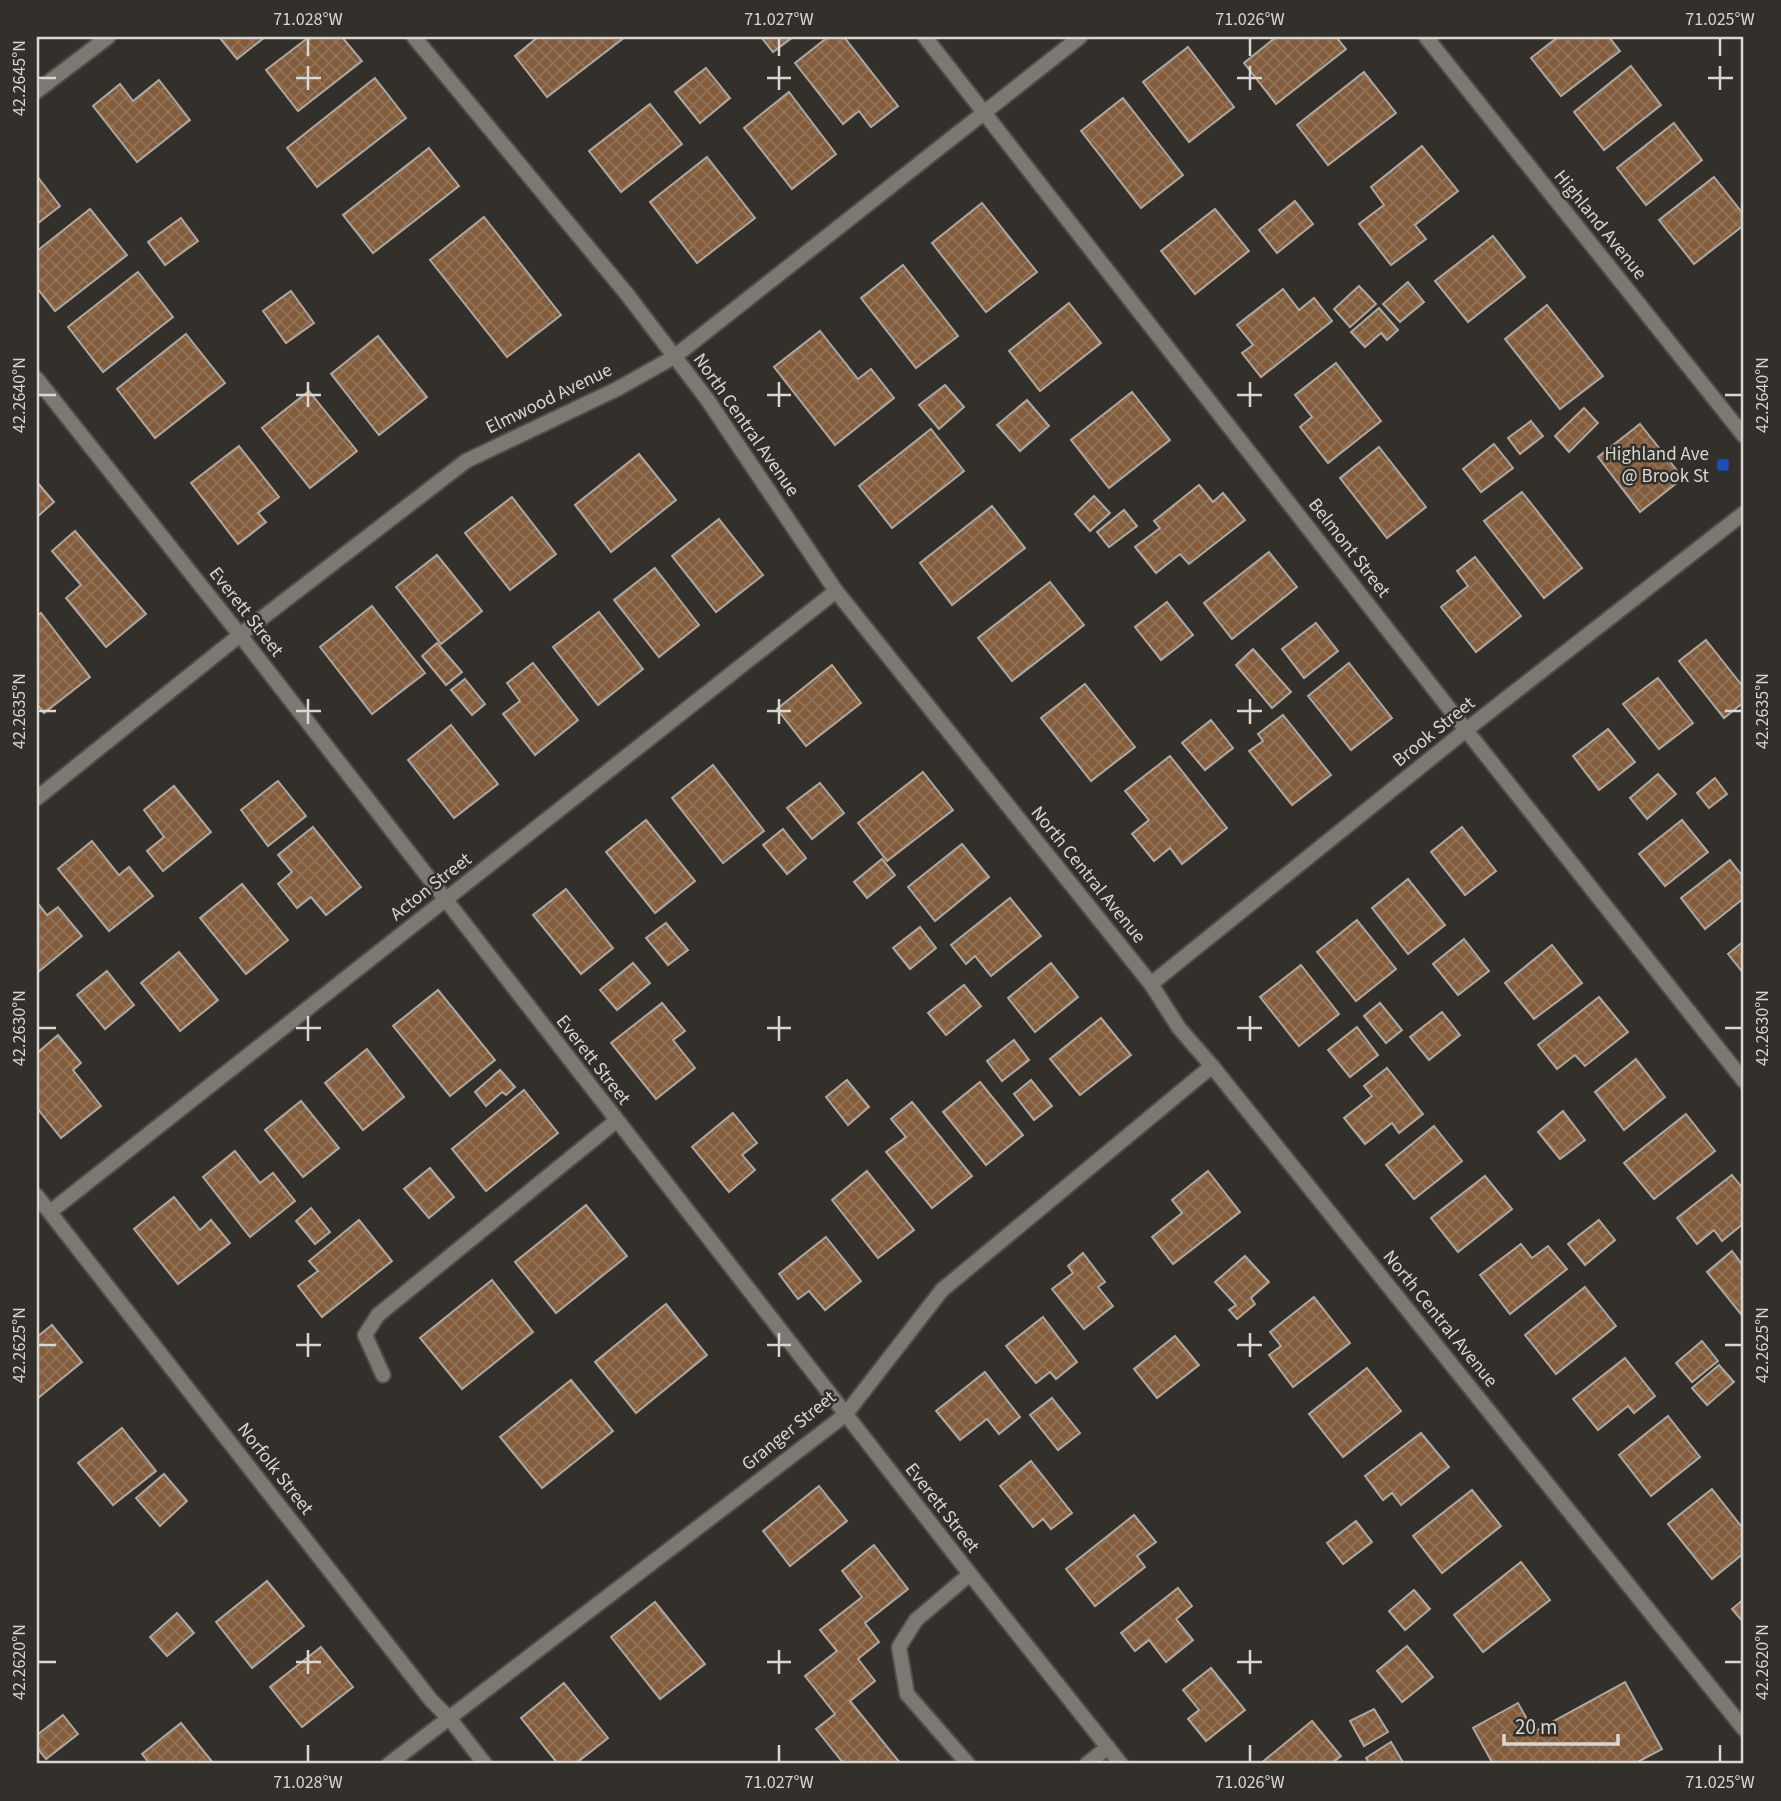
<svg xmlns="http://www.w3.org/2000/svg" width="1781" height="1801" font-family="'Source Sans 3',sans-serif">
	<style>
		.building { fill: url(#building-cross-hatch); stroke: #aea7a2; stroke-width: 2 }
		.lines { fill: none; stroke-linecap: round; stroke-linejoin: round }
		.service-casing { stroke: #504d48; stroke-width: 18 }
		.minor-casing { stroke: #504d48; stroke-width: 18 }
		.service { stroke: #7d7972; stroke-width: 14 }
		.minor { stroke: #7d7972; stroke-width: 14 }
		.ticks { fill: none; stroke: #d9d7d3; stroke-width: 2.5 }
		.transit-dot { fill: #1a4fb4; stroke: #332f2a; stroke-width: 2.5 }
		.labels { text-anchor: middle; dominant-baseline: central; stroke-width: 5; stroke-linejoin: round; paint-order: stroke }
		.street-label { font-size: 19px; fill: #d9d7d3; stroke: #332f2a }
		.poi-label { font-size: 19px; fill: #d9d7d3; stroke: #332f2a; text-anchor: end }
		.neatline { fill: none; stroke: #d9d7d3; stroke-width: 2.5 }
		.ticks-label { font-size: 18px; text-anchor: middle; fill: #d9d7d3 }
	</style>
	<defs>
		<pattern id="building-cross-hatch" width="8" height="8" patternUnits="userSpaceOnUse" patternTransform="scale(1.75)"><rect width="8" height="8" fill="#825c3d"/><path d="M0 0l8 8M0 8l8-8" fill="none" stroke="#937358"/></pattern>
	</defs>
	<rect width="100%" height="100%" fill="#332f2a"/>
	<g class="building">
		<polygon points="219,37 265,37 237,59"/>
		<polygon points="309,37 342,37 362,61 298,111 266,70"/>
		<polygon points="538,37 625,37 547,97 515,56"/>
		<polygon points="761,37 793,37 773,52"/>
		<polygon points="828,37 844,37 898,106 871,127 859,111 843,124 795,63"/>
		<polygon points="1276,37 1336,37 1346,49 1276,104 1244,63"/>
		<polygon points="1558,37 1609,37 1620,51 1561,96 1531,58"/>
		<polygon points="1188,47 1234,107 1189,142 1143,82"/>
		<polygon points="1631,66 1661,105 1604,150 1574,112"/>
		<polygon points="706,68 730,98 700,123 675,92"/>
		<polygon points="1364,72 1396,113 1328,165 1297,125"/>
		<polygon points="375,78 406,118 317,187 287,148"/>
		<polygon points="159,80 190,120 137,162 93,106 120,84 133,101"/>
		<polygon points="789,92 836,154 792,189 744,128"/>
		<polygon points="1123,98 1183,175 1141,208 1081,131"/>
		<polygon points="650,104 682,144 621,192 589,151"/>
		<polygon points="1674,123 1702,160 1646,205 1617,168"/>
		<polygon points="1422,146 1458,191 1415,225 1426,239 1391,265 1359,224 1384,205 1371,187"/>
		<polygon points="429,148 459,186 373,253 343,215"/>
		<polygon points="707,157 755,218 697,263 650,202"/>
		<polygon points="37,176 60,206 37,224"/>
		<polygon points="1714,177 1744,215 1744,225 1694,264 1659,220"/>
		<polygon points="1295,201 1313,224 1277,253 1259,230"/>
		<polygon points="982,203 1037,272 986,312 932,243"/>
		<polygon points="90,209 127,255 55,311 37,288 37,251"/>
		<polygon points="1215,209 1249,251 1195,294 1161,251"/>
		<polygon points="484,217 561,315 507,357 430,260"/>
		<polygon points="181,218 198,241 165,265 148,242"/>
		<polygon points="1493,236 1525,277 1468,322 1435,281"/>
		<polygon points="903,265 958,336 916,368 861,298"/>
		<polygon points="138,272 173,317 103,372 68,327"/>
		<polygon points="1408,282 1424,302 1400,322 1383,304"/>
		<polygon points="1359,286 1376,304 1350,327 1334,309"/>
		<polygon points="1283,289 1299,310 1314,298 1332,321 1261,377 1242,353 1253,345 1237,325"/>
		<polygon points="291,291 314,323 286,343 263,311"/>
		<polygon points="1069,303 1101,343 1040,391 1009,351"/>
		<polygon points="1547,305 1603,376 1560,409 1505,339"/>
		<polygon points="1379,308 1398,330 1387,340 1381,333 1365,347 1351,332"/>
		<polygon points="820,331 858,379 871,369 894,398 835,445 774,367"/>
		<polygon points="186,334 225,383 155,438 117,389"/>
		<polygon points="378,336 427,397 379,435 331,374"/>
		<polygon points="1336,363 1381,421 1328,463 1300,427 1312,417 1295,395"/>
		<polygon points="945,385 964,407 939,429 919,405"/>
		<polygon points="309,391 357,451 310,488 262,428"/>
		<polygon points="1132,392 1170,440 1109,488 1071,440"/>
		<polygon points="1027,400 1049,426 1020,451 997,425"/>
		<polygon points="1584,408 1598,423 1569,452 1555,436"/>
		<polygon points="1531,421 1543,436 1520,454 1508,438"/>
		<polygon points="1640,424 1683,478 1640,512 1598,457"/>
		<polygon points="931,429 964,471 892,528 859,486"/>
		<polygon points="1494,444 1513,468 1481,492 1463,469"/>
		<polygon points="239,446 279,497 258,513 266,522 238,544 191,483"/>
		<polygon points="1379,447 1426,507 1387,538 1340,478"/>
		<polygon points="639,454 676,500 611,552 575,505"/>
		<polygon points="37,482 54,502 37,517"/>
		<polygon points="1199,485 1213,502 1223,493 1245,520 1189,564 1180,554 1156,573 1135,547 1160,528 1154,521"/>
		<polygon points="1522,492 1582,568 1544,598 1484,521"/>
		<polygon points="1094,496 1110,513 1090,531 1075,514"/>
		<polygon points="512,497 556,554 510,590 465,533"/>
		<polygon points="992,506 1025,548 952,605 920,563"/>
		<polygon points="1124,510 1137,526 1109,547 1097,532"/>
		<polygon points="719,519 763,575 716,612 672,556"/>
		<polygon points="75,531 146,614 106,647 66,598 81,585 52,551"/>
		<polygon points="1269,552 1297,587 1232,639 1204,603"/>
		<polygon points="437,555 482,611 441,644 396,587"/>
		<polygon points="1475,557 1521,616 1476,652 1441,607 1468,586 1457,571"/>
		<polygon points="655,568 699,625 659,657 614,600"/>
		<polygon points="1050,582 1084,625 1012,681 978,638"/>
		<polygon points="1167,602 1193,635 1161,660 1135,627"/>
		<polygon points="372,606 425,673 372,714 320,647"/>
		<polygon points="599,612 643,669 598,705 553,647"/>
		<polygon points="41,613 90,677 44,713 37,704 37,616"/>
		<polygon points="1316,623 1338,651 1304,678 1282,649"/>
		<polygon points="1706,640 1744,688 1744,702 1724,718 1679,661"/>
		<polygon points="437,643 462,672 446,685 422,656"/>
		<polygon points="1253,649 1291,692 1272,708 1236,665"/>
		<polygon points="533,663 578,720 535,755 503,714 520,701 507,683"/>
		<polygon points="1349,663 1392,718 1351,750 1308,696"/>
		<polygon points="832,665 861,703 806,746 777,709"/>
		<polygon points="1658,678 1693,723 1659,749 1623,704"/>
		<polygon points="465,679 485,704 472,715 451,690"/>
		<polygon points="1085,684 1135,747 1091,781 1041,718"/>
		<polygon points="1283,715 1331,775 1292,805 1249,751 1263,741 1258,734"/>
		<polygon points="1211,720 1233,748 1205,770 1182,743"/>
		<polygon points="451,725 498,784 454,818 408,760"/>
		<polygon points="1608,729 1635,762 1599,790 1573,756"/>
		<polygon points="1170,756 1227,828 1182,864 1170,848 1154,861 1132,834 1149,820 1125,791"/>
		<polygon points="713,765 764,831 723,863 672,798"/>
		<polygon points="923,772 953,810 887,861 858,823"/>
		<polygon points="1658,774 1676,794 1647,819 1630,798"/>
		<polygon points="1715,778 1727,794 1709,808 1697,793"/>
		<polygon points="278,781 306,816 268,846 241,810"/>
		<polygon points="820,783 844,813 812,839 787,808"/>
		<polygon points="174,786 211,832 163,871 147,851 164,837 144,810"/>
		<polygon points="646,820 695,881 655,913 606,852"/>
		<polygon points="1682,820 1708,852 1665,886 1639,854"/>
		<polygon points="313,827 361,887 326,915 311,897 297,908 278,884 292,872 278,855"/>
		<polygon points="1462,827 1496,871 1465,895 1431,852"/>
		<polygon points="783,829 806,858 787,874 763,845"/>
		<polygon points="92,841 119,875 129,867 153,896 109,931 58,869"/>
		<polygon points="962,844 989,877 935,921 908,887"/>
		<polygon points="882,859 895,875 867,898 854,882"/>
		<polygon points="1730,860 1744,878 1744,898 1705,929 1681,898"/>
		<polygon points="1408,879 1445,925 1408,954 1372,908"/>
		<polygon points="242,884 288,940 246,974 200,918"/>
		<polygon points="566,889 613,948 581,974 533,915"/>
		<polygon points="1010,898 1041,936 991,976 975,956 966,964 951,945"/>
		<polygon points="37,902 47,915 58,907 82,936 37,973"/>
		<polygon points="1357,920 1396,969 1356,1001 1317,952"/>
		<polygon points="666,923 688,950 668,965 646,938"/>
		<polygon points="920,927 936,948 910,969 893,948"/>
		<polygon points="1464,939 1489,971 1458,995 1433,964"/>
		<polygon points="1744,941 1744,974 1728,954"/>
		<polygon points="1552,945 1582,983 1534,1019 1505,983"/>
		<polygon points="179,952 218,1000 180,1031 141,983"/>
		<polygon points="633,963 650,983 617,1010 600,990"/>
		<polygon points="1051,963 1078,997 1035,1032 1008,998"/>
		<polygon points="1301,965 1339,1014 1299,1046 1260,997"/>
		<polygon points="107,971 134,1005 105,1029 77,995"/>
		<polygon points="964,985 981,1006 946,1035 928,1013"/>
		<polygon points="438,990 495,1060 450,1096 393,1026"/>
		<polygon points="1599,997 1628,1032 1585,1066 1575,1055 1557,1069 1538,1045"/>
		<polygon points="662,1003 685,1031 673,1040 695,1068 656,1099 611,1043"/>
		<polygon points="1380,1003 1402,1030 1386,1043 1364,1016"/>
		<polygon points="1442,1012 1460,1035 1429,1060 1410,1037"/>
		<polygon points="1101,1018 1131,1055 1080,1095 1050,1059"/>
		<polygon points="1357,1027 1378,1055 1350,1077 1328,1050"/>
		<polygon points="58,1035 81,1063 73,1070 101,1106 61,1138 37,1108 37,1053"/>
		<polygon points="1014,1040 1029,1060 1002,1081 987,1061"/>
		<polygon points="367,1049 404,1097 363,1130 325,1083"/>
		<polygon points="1636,1059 1665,1097 1624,1130 1595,1092"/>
		<polygon points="1387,1068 1423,1114 1399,1133 1392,1123 1365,1144 1344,1118 1372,1096 1364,1086"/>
		<polygon points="500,1070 515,1087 506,1095 502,1092 486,1106 475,1092"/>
		<polygon points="847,1080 869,1107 848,1125 826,1097"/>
		<polygon points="1031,1080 1052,1106 1034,1120 1014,1094"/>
		<polygon points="980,1082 1023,1135 986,1165 943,1112"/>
		<polygon points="524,1090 558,1133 486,1191 452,1149"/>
		<polygon points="301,1101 339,1148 303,1177 265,1130"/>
		<polygon points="912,1102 972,1176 932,1208 886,1152 906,1137 891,1119"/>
		<polygon points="1563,1111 1585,1140 1560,1159 1538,1132"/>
		<polygon points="733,1113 757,1143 742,1155 755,1170 729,1192 692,1147"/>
		<polygon points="1686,1114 1715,1151 1654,1199 1624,1163"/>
		<polygon points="1434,1126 1462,1161 1414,1199 1386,1165"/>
		<polygon points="235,1151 260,1183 273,1173 295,1201 250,1237 203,1177"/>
		<polygon points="430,1168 454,1197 429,1218 404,1189"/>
		<polygon points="867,1171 914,1230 878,1258 832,1200"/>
		<polygon points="1208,1171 1240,1212 1173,1264 1152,1237 1182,1213 1172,1200"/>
		<polygon points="1732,1175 1744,1190 1744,1223 1722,1241 1714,1230 1697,1244 1677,1218"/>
		<polygon points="1485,1176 1512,1209 1458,1252 1431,1218"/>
		<polygon points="174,1197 200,1230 211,1220 230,1243 178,1284 134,1229"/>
		<polygon points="586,1205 627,1256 556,1313 515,1262"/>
		<polygon points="311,1208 330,1232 315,1244 296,1221"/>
		<polygon points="359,1220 392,1261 322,1317 298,1286 318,1271 309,1261"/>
		<polygon points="1599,1220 1615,1240 1585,1265 1568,1244"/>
		<polygon points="826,1237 861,1281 825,1310 809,1291 798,1299 779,1274"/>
		<polygon points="1521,1244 1532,1258 1548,1246 1567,1269 1510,1314 1480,1275"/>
		<polygon points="1732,1251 1742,1264 1744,1262 1744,1318 1707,1272"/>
		<polygon points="1083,1253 1105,1282 1098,1287 1113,1306 1084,1329 1052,1289 1073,1273 1068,1266"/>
		<polygon points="1245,1256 1269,1282 1251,1298 1255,1304 1237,1319 1229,1310 1236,1305 1215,1282"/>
		<polygon points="492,1280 533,1332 462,1389 420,1338"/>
		<polygon points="1585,1287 1616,1326 1556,1374 1525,1335"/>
		<polygon points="1314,1297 1350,1343 1293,1387 1269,1355 1281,1346 1270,1332"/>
		<polygon points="666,1304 707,1355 636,1413 595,1362"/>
		<polygon points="1043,1317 1077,1362 1056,1379 1050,1372 1036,1383 1006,1346"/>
		<polygon points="52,1325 82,1362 37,1399 37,1337"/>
		<polygon points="1175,1336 1199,1365 1157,1398 1134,1369"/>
		<polygon points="1702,1341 1718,1361 1692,1382 1676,1363"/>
		<polygon points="1625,1358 1655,1396 1634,1413 1628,1406 1598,1430 1573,1399"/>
		<polygon points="1719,1365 1734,1382 1707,1405 1692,1388"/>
		<polygon points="1367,1368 1401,1411 1343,1457 1309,1414"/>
		<polygon points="985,1372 1020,1417 999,1434 987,1419 960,1440 936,1411"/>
		<polygon points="571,1380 613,1431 542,1488 500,1437"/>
		<polygon points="1052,1398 1080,1433 1058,1450 1030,1415"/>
		<polygon points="1668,1416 1700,1457 1651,1496 1619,1455"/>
		<polygon points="122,1428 156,1471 113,1505 78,1463"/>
		<polygon points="1421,1433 1449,1467 1401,1505 1392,1493 1383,1500 1365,1476"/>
		<polygon points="1031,1461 1072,1513 1051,1529 1043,1519 1033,1527 1000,1486"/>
		<polygon points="164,1474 187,1501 160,1526 136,1498"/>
		<polygon points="819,1486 847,1521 790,1566 763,1531"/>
		<polygon points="1712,1489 1744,1530 1744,1553 1712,1579 1668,1524"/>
		<polygon points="1472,1490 1501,1526 1442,1573 1413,1536"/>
		<polygon points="1134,1515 1156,1542 1137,1556 1145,1567 1095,1606 1066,1569"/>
		<polygon points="1356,1521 1372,1542 1343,1564 1327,1543"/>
		<polygon points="874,1545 908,1589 865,1623 879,1642 858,1659 875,1681 850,1701 901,1764 844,1764 816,1729 835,1714 805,1676 837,1651 820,1630 862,1597 842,1571"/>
		<polygon points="1521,1562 1550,1600 1483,1652 1454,1615"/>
		<polygon points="267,1581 304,1626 252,1668 216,1622"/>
		<polygon points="1178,1588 1192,1606 1176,1619 1193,1640 1166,1662 1149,1640 1135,1651 1121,1633"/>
		<polygon points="1414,1590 1430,1609 1405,1630 1389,1611"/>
		<polygon points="1744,1599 1744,1623 1732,1609"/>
		<polygon points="655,1602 705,1664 660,1699 611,1637"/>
		<polygon points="177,1613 194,1633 167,1656 150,1637"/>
		<polygon points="1407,1646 1433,1677 1402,1702 1377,1671"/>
		<polygon points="321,1647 353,1687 302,1727 270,1687"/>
		<polygon points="1211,1668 1245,1710 1206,1741 1188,1719 1199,1710 1183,1690"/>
		<polygon points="1625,1682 1662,1749 1634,1764 1493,1764 1473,1728 1518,1703 1534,1732"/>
		<polygon points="564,1683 608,1738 575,1764 558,1764 521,1718"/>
		<polygon points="1374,1709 1388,1732 1364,1746 1350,1721"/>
		<polygon points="63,1715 78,1734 46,1759 37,1748 37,1735"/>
		<polygon points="1312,1721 1341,1756 1331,1764 1260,1764"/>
		<polygon points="181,1723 214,1764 150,1764 142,1754"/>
		<polygon points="1391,1742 1404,1764 1370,1764 1366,1758"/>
	</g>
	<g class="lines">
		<defs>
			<g id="service">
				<polyline points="383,1375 365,1335 378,1315 616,1121"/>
				<polyline points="968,1764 907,1694 899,1647 916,1620 970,1574"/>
				<polyline points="1087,1764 1108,1747"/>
			</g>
			<g id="minor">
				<polyline points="414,37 626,293 707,399 836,591 1151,984 1179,1028 1212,1066 1744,1729"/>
				<polyline points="925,37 1466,730 1744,1081"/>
				<polyline points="1426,37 1744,436"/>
				<polyline points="37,91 108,37"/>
				<polyline points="37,379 240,635 970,1574 1121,1764"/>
				<polyline points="37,798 240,635 466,461 617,389 674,357 1080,37"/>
				<polyline points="1151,984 1466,730 1744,513"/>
				<polyline points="37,1196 431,1700 450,1719 485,1764"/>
				<polyline points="50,1212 836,591"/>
				<polyline points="389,1764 845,1415 942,1290 1212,1066"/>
			</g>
		</defs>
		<use href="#service" class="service-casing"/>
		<use href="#minor" class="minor-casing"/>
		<use href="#service" class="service"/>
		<use href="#minor" class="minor"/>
	</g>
	<path class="ticks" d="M308,38V56M779,38V56M1250,38V56M1720,38V56M308,66V90M779,66V90M1250,66V90M1720,66V90M38,78H56M296,78H321M767,78H791M1237,78H1262M1708,78H1733M308,382V407M779,382V407M1250,382V407M38,395H56M296,395H321M767,395H791M1237,395H1262M1725,395H1742M308,699V724M779,699V724M1250,699V724M38,711H56M296,711H321M767,711H791M1237,711H1262M1725,711H1742M308,1016V1041M779,1016V1041M1250,1016V1041M38,1028H56M296,1028H321M767,1028H791M1237,1028H1262M1725,1028H1742M308,1333V1357M779,1333V1357M1250,1333V1357M38,1345H56M296,1345H321M767,1345H791M1237,1345H1262M1725,1345H1742M308,1650V1674M779,1650V1674M1250,1650V1674M38,1662H56M296,1662H321M767,1662H791M1237,1662H1262M1725,1662H1742M308,1745V1762M779,1745V1762M1250,1745V1762M1720,1745V1762"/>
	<rect class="transit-dot" x="1716" y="458" width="14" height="14" rx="3.5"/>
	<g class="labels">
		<g class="street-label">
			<text transform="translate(1600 225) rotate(51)">Highland Avenue</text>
			<text transform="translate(549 399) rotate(-26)">Elmwood Avenue</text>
			<text transform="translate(746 425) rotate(55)">North Central Avenue</text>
			<text transform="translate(1349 548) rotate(52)">Belmont Street</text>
			<text transform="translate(246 612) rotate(52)">Everett Street</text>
			<text transform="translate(1434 732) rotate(-39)">Brook Street</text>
			<text transform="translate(1088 875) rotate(51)">North Central Avenue</text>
			<text transform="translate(431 887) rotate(-38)">Acton Street</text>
			<text transform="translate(593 1060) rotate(52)">Everett Street</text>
			<text transform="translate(1440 1319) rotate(51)">North Central Avenue</text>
			<text transform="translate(789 1431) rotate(-39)">Granger Street</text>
			<text transform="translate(275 1469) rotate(52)">Norfolk Street</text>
			<text transform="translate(942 1508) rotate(52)">Everett Street</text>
		</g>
		<g class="poi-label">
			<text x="1709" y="454">Highland Ave<tspan x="1709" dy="22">@ Brook St</tspan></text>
		</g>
	</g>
	<rect width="1781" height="1801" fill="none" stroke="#332f2a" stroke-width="77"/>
	<path d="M1504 1734v10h114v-10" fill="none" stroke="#d9d7d3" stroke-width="3.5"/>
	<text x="1515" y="1734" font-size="21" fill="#d9d7d3" stroke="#332f2a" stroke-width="5" paint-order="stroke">20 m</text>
	<rect x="38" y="38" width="1704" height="1724" class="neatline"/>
	<g class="ticks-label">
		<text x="308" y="25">71.028°W</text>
		<text x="779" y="25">71.027°W</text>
		<text x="1250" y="25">71.026°W</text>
		<text x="1720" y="25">71.025°W</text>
		<text transform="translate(19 78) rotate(-90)" y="6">42.2645°N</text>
		<text transform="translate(19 395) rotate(-90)" y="6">42.2640°N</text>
		<text transform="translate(1762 395) rotate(-90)" y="6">42.2640°N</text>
		<text transform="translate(19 711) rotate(-90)" y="6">42.2635°N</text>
		<text transform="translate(1762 711) rotate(-90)" y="6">42.2635°N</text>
		<text transform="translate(19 1028) rotate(-90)" y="6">42.2630°N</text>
		<text transform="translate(1762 1028) rotate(-90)" y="6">42.2630°N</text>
		<text transform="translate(19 1345) rotate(-90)" y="6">42.2625°N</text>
		<text transform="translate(1762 1345) rotate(-90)" y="6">42.2625°N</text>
		<text transform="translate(19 1662) rotate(-90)" y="6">42.2620°N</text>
		<text transform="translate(1762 1662) rotate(-90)" y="6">42.2620°N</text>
		<text x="308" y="1788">71.028°W</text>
		<text x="779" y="1788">71.027°W</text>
		<text x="1250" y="1788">71.026°W</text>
		<text x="1720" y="1788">71.025°W</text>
	</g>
</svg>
